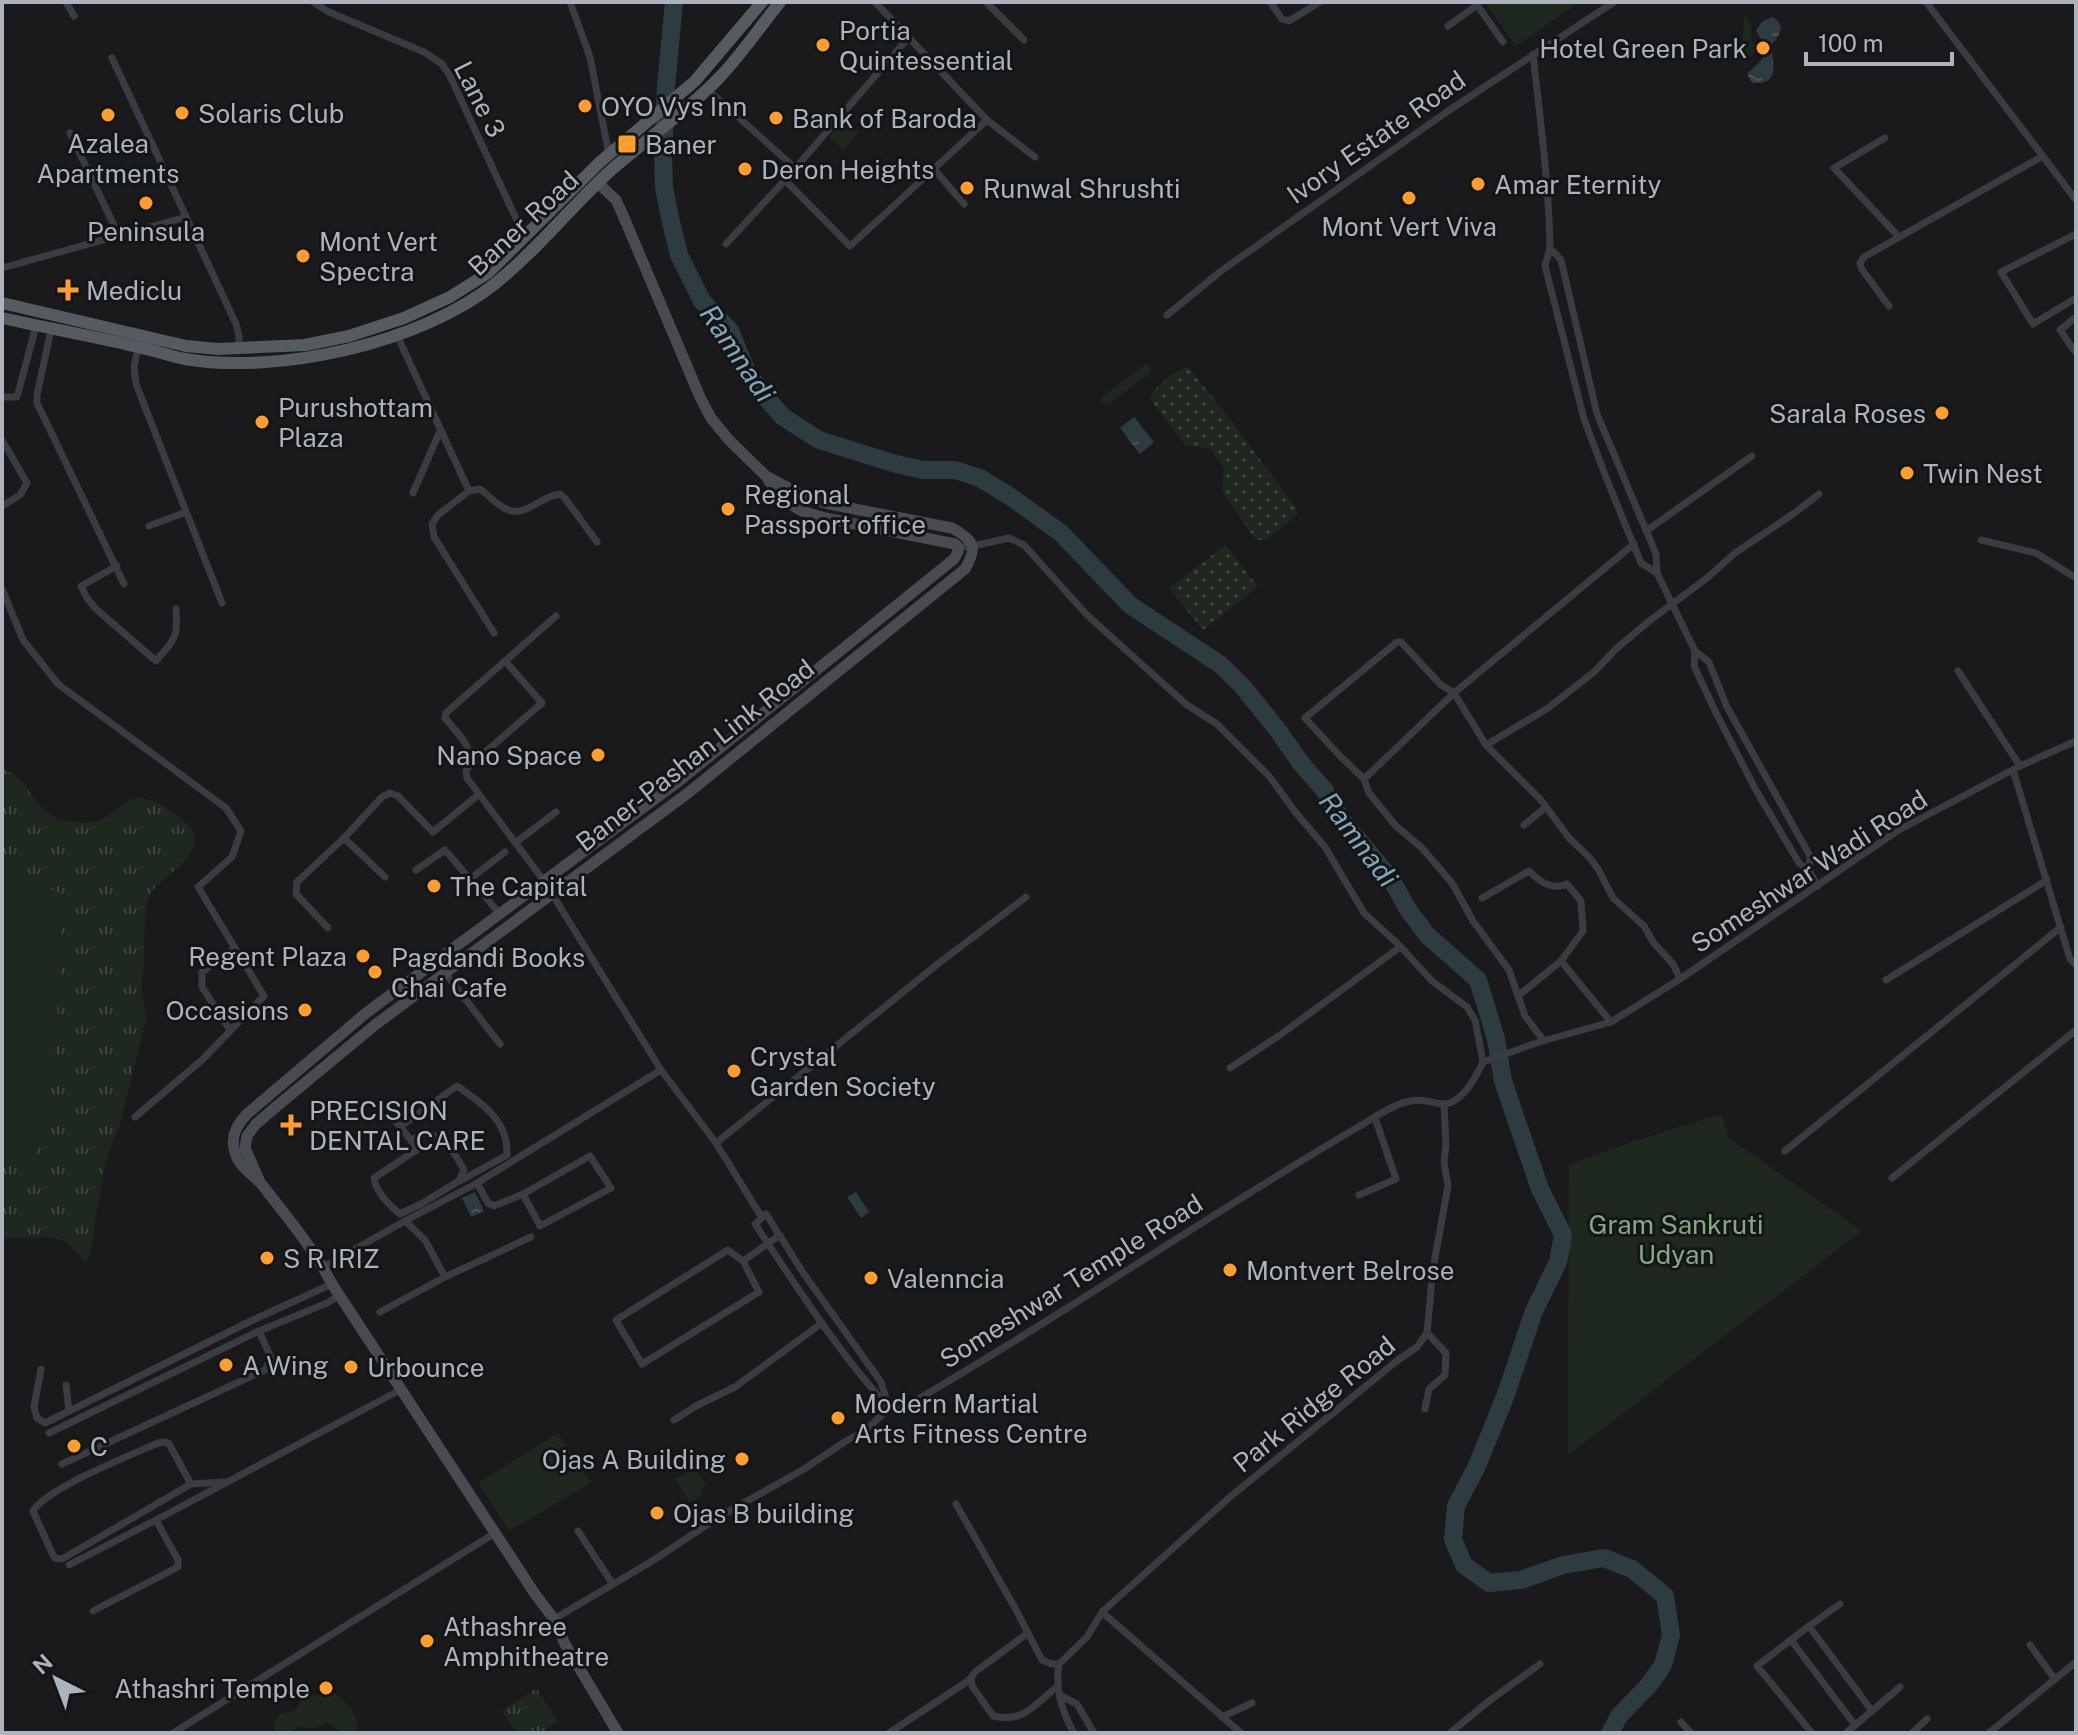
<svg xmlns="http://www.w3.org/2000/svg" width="2078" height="1735" font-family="'Public Sans',sans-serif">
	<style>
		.grass { fill: url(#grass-tufts) }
		.park { fill: #1f281f }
		.garden { fill: url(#garden-dots) }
		.water { fill: url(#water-ripples) }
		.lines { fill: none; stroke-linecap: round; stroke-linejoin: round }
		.river { stroke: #2e3c42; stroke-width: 18 }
		.street { stroke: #3a3c42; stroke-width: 7 }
		.secondary { stroke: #484c52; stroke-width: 11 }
		.primary { stroke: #565a61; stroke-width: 12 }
		.poi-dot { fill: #ff9e2f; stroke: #151517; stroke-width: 3 }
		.labels { text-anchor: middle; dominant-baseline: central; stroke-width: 6; stroke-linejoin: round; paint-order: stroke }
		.poi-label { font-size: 26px; fill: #abb3bd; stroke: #151517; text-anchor: start }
		.street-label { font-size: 26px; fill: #abb3bd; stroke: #151517 }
		.park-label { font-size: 26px; fill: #84a981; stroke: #151517 }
		.water-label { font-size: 28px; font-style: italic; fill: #80a6b9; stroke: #151517 }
	</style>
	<defs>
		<pattern id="grass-tufts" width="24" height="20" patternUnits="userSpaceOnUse" patternTransform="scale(2)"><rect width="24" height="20" fill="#1f281f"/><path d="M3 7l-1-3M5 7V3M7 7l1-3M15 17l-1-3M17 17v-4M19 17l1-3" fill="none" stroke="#3d453e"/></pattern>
		<pattern id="garden-dots" width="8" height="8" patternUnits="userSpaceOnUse" patternTransform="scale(2)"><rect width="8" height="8" fill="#1f281f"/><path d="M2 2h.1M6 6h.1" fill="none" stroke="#3d453e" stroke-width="1.8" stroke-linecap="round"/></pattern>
		<pattern id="water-ripples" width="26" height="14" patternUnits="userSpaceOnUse" patternTransform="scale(2)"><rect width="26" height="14" fill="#2e3c42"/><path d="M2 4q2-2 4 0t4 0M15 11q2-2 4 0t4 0" fill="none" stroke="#4a565b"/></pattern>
	</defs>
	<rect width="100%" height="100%" fill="#1a1a1c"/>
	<g class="grass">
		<polygon points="1146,364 1150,367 1151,372 1148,375 1111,402 1106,404 1102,403 1101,399 1102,397"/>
		<path d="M2,768C8,772 17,776 22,782C35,798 44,816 66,821C75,822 88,824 97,821C126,811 124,786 161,805C172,811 181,818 190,827C211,851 162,876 151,893C142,909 145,947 144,966C143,974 141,982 142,990C142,1000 146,1009 146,1020L120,1123L106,1160L95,1221L92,1246L86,1263L65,1241L52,1237L2,1238Z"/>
		<polygon points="536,1688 558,1721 540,1733 517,1733 502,1711"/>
	</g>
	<g class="park">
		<polygon points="1484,2 1579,2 1516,46"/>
		<polygon points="1744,14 1746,14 1748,22 1751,23 1751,38 1756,51 1745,60 1742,56"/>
		<polygon points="845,119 859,132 843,150 829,137"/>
		<polygon points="2,865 61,894 57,1035 34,1159 2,1162"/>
		<polygon points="1721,1114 1730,1139 1862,1231 1568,1455 1569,1165 1625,1144"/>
		<polygon points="558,1433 591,1483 509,1531 478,1483"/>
		<polygon points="694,1468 705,1483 701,1495 690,1503 675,1479"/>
		<path d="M332,1692C346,1699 361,1717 357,1733H342L327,1722L315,1728L298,1727L290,1733H280L274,1729L273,1725L280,1714C297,1709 295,1714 302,1697C313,1692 321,1698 332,1692Z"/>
	</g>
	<g class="garden">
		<path d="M1188,367L1233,423L1297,509L1298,514L1266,540H1256L1222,491L1224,468L1210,449L1185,445L1150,399C1153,387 1176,370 1188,367Z"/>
		<polygon points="1226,545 1258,587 1203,630 1169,588"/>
	</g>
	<g class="water">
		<path d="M1772,17C1787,25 1780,35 1771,45C1773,64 1781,85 1752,83L1747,74C1755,65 1770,58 1763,43C1761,39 1758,35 1756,30L1763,21Z"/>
		<polygon points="1134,417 1154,442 1140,454 1120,428"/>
		<polygon points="475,1192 484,1211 471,1217 462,1198"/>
		<polygon points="856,1192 869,1212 861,1218 847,1197"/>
	</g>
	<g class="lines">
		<polyline class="river" points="674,2 666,86 663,155 664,187 670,218 679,255 702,301 730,331 748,374 767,399 783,417 819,440 896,464 923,470 955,470 980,478 1011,497 1061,533 1130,605 1221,665 1244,688 1277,729 1300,762 1325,791 1341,819 1391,879 1407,908 1427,935 1478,980 1496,1039 1503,1081 1540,1189 1563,1235 1558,1262 1534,1311 1505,1397 1476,1468 1456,1506 1453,1539 1464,1565 1489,1583 1521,1580 1563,1565 1604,1558 1632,1569 1665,1596 1671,1635 1663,1665 1649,1685 1619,1716 1610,1733"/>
		<g class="street">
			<polyline points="66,2 74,16"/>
			<polyline points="313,2 329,12 424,52 442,64 450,76 525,238"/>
			<polyline points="570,2 590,57 609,155"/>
			<polyline points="875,2 987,120 1035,157"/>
			<polyline points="986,2 1024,40"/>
			<polyline points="1270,2 1282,19 1289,21 1320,2"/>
			<polyline points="1475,2 1503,42"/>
			<polyline points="1926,2 2076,200"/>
			<polyline points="1448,26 1477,5"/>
			<path d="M1533,54C1540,119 1549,183 1550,248"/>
			<polyline points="112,58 236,324 239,336 239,349"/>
			<polyline points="707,89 795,168"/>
			<polyline points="70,133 119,236"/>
			<polyline points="1885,138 1834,168 1899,237"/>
			<polyline points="934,169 964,204"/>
			<polyline points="785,180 850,246 987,120"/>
			<polyline points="2076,234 2001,272 2033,324 2076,298"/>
			<polyline points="726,244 785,180 909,37"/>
			<polygon points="1550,248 1561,260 1597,414 1656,554 1657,573 1641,563 1607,480 1584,419 1545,266"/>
			<polyline points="2,268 186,217"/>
			<polyline points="1889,306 1861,268 1860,263 1864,257 2043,156"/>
			<polyline points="1167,315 1221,271 1448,111 1614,2"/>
			<polyline points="2076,317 2060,330 2076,353"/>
			<polyline points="51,330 37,395 37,403 124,584"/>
			<polyline points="396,333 469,491 438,515 432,524 434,537 494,633"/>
			<polyline points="138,347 134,367 136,384 222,603"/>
			<polyline points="2,397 17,397 36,326"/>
			<polyline points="2,440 27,483 20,495 2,506"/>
			<path d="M469,491L480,489C488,495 496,504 506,509C524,519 542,495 560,494L564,497L597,542"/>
			<polyline points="413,493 440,431"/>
			<polyline points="149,526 186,512"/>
			<polyline points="1646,531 1752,456"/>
			<polyline points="1981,540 2036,553 2076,578"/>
			<polyline points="958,547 973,546 1009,538 1024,545 1087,615 1187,705 1217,724 1269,776 1296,813 1325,847 1364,913 1399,945 1432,981 1467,1007 1475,1020 1483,1062"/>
			<path d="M117,566L81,586L87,598L95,608L156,661C175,638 178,640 176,609"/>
			<polyline points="1657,573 1695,651 1694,666 1719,719 1757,792 1799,863 1809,871 1818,886"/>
			<polyline points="2,589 23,640 58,684 226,808 241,831 232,857 198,887 264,996 202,1060 135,1117"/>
			<polyline points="1695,651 1709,662 1727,707 1810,856 1809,871"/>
			<polyline points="505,661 542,703 468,767 466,772 467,778 544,881 661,1070 716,1143 762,1218"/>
			<polyline points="1958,671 2020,766"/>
			<polyline points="1486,745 1541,800 1569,838 1589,857 1598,869 1613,898 1644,926 1653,942 1673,964 1680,979"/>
			<path d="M471,765C473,746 456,732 445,718L446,713L556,616"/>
			<polyline points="2013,770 2070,959 2076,965"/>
			<polyline points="1364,779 1454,693 1486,745 1548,708 1594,672 1616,649 1648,622 1707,578 1735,553 1793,514 1819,494"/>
			<polyline points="1524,825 1546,807"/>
			<polyline points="344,838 382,797 390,793 398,796 433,832 478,795"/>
			<polyline points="515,843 556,812"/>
			<polyline points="416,870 445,850 500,914"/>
			<polyline points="470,879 505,852"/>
			<path d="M1482,898L1529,871C1539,881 1552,891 1567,884L1581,901L1583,931L1561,961L1518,996"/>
			<polyline points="328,928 296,894 297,882 344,838 385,877"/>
			<polyline points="1561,961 1611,1022"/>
			<polyline points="445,973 500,1044"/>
			<polyline points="1886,980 2047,880"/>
			<polyline points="230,1030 202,987 202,972 235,948"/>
			<polyline points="1544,1041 1525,1016 1509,970 1473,921 1452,883 1422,848 1395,825 1369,793 1364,779 1340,756 1305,718 1397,642 1401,642 1440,684 1454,693 1634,544"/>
			<polyline points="1483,1062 1539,1042 1611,1022 1680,979 1897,831 2020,766 2076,741"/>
			<polyline points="1230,1068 1280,1035 1400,947"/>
			<path d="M393,1118L418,1149L374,1178C376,1192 389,1205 400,1214L421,1204L459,1181L464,1170C453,1150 447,1140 426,1132L411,1140"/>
			<path d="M400,1127L457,1086C482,1103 509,1121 507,1155L460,1181"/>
			<polyline points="716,1143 939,963 1026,897"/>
			<polyline points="1785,1151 2061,927"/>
			<polygon points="590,1156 611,1188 540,1226 523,1194"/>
			<polyline points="1892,1178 2076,1030"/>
			<polyline points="477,1183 488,1203 494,1206 523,1194"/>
			<polyline points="1359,1195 1396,1179 1375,1118"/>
			<path d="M766,1214L804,1274L881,1382L889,1408C838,1352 797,1287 755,1224Z"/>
			<polyline points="405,1221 425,1240 445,1277 531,1237"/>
			<polygon points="728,1250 743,1261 759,1292 642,1364 616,1320"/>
			<polyline points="743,1261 780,1235"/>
			<polyline points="323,1267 405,1221 477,1183 661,1070"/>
			<polyline points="380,1312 445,1277"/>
			<polyline points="41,1369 34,1407 37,1418 45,1423 255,1319 332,1284"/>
			<polyline points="66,1385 69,1411"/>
			<polyline points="1425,1409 1429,1389 1445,1375 1446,1353 1427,1333"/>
			<polyline points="674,1420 696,1406 735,1387 822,1323"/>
			<polyline points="49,1433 259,1331 327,1303 340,1295"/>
			<polyline points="62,1464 265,1370 271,1358 259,1331"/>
			<path d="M191,1484L62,1559L55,1558L52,1553L33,1511C47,1488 131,1455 158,1443L165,1442L169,1444L191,1484L225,1482"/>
			<polyline points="956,1504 1015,1608 1042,1660 1052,1664 1059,1664"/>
			<polyline points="578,1531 612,1583"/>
			<polyline points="69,1565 156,1520"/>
			<polyline points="93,1611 178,1567 178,1560 156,1520 402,1389"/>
			<polyline points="1102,1612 1241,1733"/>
			<path d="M554,1619L649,1563L719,1517L804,1469L846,1441L865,1431L889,1408L901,1409C1054,1321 1200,1220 1353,1130C1370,1121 1387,1107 1406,1102C1420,1098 1429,1102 1442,1104C1461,1105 1476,1077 1483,1062"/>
			<polyline points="1809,1626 1840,1604"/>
			<polyline points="1791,1640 1855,1725"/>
			<polyline points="2030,1645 2055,1679"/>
			<polyline points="1059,1664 1087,1637 1102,1612 1230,1497 1398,1360 1417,1347 1427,1333 1433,1269 1448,1186 1444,1162 1446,1145 1444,1104"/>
			<path d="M1059,1664C1055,1688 1062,1712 1074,1733"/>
			<path d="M971,1678L972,1686L993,1716C1025,1723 1033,1705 1057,1687"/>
			<polyline points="1061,1696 1077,1704 1094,1733"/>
			<polyline points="1222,1717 1252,1703"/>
			<polyline points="1681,1722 1691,1733"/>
			<polyline points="173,1733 495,1533"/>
			<polyline points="889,1733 962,1685 971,1678 975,1672 1028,1633"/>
			<polyline points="1450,1733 1489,1701 1540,1664"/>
			<polyline points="1812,1733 1757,1666 1809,1626 1872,1711"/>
			<polyline points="1846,1733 1900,1687"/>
			<polyline points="1912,1733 1927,1719"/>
			<polyline points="1989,1733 2076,1662"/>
		</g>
		<g class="secondary">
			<path d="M598,183L616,200L622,213L700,397L711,418L729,440L766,476L781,499L802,511L825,518L955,544L958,547V552L954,559L679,781L366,1013L247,1114C238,1124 231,1134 234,1148C237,1168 252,1172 263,1186C287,1217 314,1249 332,1284L535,1594L554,1619L565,1644L618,1733"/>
			<path d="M260,1182L245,1148L247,1136L256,1124L277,1106L375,1025L688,793L965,569C978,547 974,540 952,528L829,504L808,498L768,477"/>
		</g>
		<g class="primary">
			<polyline points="2,303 186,346 218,349 305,345 349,336 404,318 450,297 488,273 600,162 695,81 762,2"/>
			<path d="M2,318C47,328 93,336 138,347C154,350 169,356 185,359C279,375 421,343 496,283C537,250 570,208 609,172C645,140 685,113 719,78C741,55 760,27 780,2"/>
		</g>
	</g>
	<g class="poi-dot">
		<circle cx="823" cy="45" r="8"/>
		<circle cx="1763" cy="48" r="8"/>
		<circle cx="585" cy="106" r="8"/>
		<circle cx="182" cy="113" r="8"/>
		<circle cx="108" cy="115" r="8"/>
		<circle cx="776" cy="118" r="8"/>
		<rect x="617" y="134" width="20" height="20" rx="4"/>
		<circle cx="745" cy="169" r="8"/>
		<circle cx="1478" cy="184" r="8"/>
		<circle cx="967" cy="188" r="8"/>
		<circle cx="1409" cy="198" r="8"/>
		<circle cx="146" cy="203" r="8"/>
		<circle cx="303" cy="256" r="8"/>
		<path d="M64 278h8v8h8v8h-8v8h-8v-8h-8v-8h8z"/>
		<circle cx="1942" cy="413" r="8"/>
		<circle cx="262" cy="422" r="8"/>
		<circle cx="1907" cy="473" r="8"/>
		<circle cx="728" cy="509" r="8"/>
		<circle cx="598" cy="755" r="8"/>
		<circle cx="434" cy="886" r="8"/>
		<circle cx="363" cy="956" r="8"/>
		<circle cx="375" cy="972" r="8"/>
		<circle cx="305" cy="1010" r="8"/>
		<circle cx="734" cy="1071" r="8"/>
		<path d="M287 1113h8v8h8v8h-8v8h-8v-8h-8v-8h8z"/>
		<circle cx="267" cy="1258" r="8"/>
		<circle cx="1230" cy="1270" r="8"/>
		<circle cx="871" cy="1278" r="8"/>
		<circle cx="226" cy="1365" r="8"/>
		<circle cx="351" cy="1367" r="8"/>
		<circle cx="838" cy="1418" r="8"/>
		<circle cx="74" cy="1446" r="8"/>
		<circle cx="742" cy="1459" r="8"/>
		<circle cx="657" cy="1513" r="8"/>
		<circle cx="427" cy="1641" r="8"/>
		<circle cx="326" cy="1688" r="8"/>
	</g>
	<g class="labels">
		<g class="poi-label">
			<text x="839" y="30">Portia<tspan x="839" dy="30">Quintessential</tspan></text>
			<text x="1747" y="48" text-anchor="end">Hotel Green Park</text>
			<text x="601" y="106">OYO Vys Inn</text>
			<text x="198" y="113">Solaris Club</text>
			<text x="792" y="118">Bank of Baroda</text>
			<text x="108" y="143" text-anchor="middle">Azalea<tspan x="108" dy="30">Apartments</tspan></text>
			<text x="645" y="144">Baner</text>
			<text x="761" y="169">Deron Heights</text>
			<text x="1494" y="184">Amar Eternity</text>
			<text x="983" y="188">Runwal Shrushti</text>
			<text x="1409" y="226" text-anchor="middle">Mont Vert Viva</text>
			<text x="146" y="231" text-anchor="middle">Peninsula</text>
			<text x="319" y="241">Mont Vert<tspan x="319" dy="30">Spectra</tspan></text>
			<text x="86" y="290">Mediclu</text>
			<text x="278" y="407">Purushottam<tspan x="278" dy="30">Plaza</tspan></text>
			<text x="1926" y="413" text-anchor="end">Sarala Roses</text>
			<text x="1923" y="473">Twin Nest</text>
			<text x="744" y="494">Regional<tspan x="744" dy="30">Passport office</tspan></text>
			<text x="582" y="755" text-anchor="end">Nano Space</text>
			<text x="450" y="886">The Capital</text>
			<text x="347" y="956" text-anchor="end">Regent Plaza</text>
			<text x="391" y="957">Pagdandi Books<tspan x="391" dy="30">Chai Cafe</tspan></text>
			<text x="289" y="1010" text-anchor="end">Occasions</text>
			<text x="750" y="1056">Crystal<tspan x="750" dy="30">Garden Society</tspan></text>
			<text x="309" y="1110">PRECISION<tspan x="309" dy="30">DENTAL CARE</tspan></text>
			<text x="283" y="1258">S R IRIZ</text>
			<text x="1246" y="1270">Montvert Belrose</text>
			<text x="887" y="1278">Valenncia</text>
			<text x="242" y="1365">A Wing</text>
			<text x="367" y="1367">Urbounce</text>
			<text x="854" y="1403">Modern Martial<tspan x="854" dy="30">Arts Fitness Centre</tspan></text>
			<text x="90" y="1446">C</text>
			<text x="726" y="1459" text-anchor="end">Ojas A Building</text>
			<text x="673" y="1513">Ojas B building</text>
			<text x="443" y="1626">Athashree<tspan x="443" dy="30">Amphitheatre</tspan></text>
			<text x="310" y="1688" text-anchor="end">Athashri Temple</text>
		</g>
		<g class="street-label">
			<text transform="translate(480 99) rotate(63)">Lane 3</text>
			<text transform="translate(1376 137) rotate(-35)">Ivory Estate Road</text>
			<text transform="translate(523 223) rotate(-43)">Baner Road</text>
			<text transform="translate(695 755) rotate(-38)">Baner-Pashan Link Road</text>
			<text transform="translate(1809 871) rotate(-33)">Someshwar Wadi Road</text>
			<text transform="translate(1071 1281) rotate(-32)">Someshwar Temple Road</text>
			<text transform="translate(1314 1404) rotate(-39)">Park Ridge Road</text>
		</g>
		<g class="park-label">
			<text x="1676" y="1224">Gram Sankruti<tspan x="1676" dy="30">Udyan</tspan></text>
		</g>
		<g class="water-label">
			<text transform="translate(738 353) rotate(56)">Ramnadi</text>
			<text transform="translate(1359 839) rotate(53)">Ramnadi</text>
		</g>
	</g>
	<rect width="2078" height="1735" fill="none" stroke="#abb3bd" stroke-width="8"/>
	<g transform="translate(56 1679) rotate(318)" stroke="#151517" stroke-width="6" paint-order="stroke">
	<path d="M0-6L14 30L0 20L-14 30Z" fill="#abb3bd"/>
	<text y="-12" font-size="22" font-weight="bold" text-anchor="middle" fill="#abb3bd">N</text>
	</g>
	<path d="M1806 52v12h146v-12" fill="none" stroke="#abb3bd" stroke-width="4"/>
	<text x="1818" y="52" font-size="24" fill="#abb3bd" stroke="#151517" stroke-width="6" paint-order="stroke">100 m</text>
</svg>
